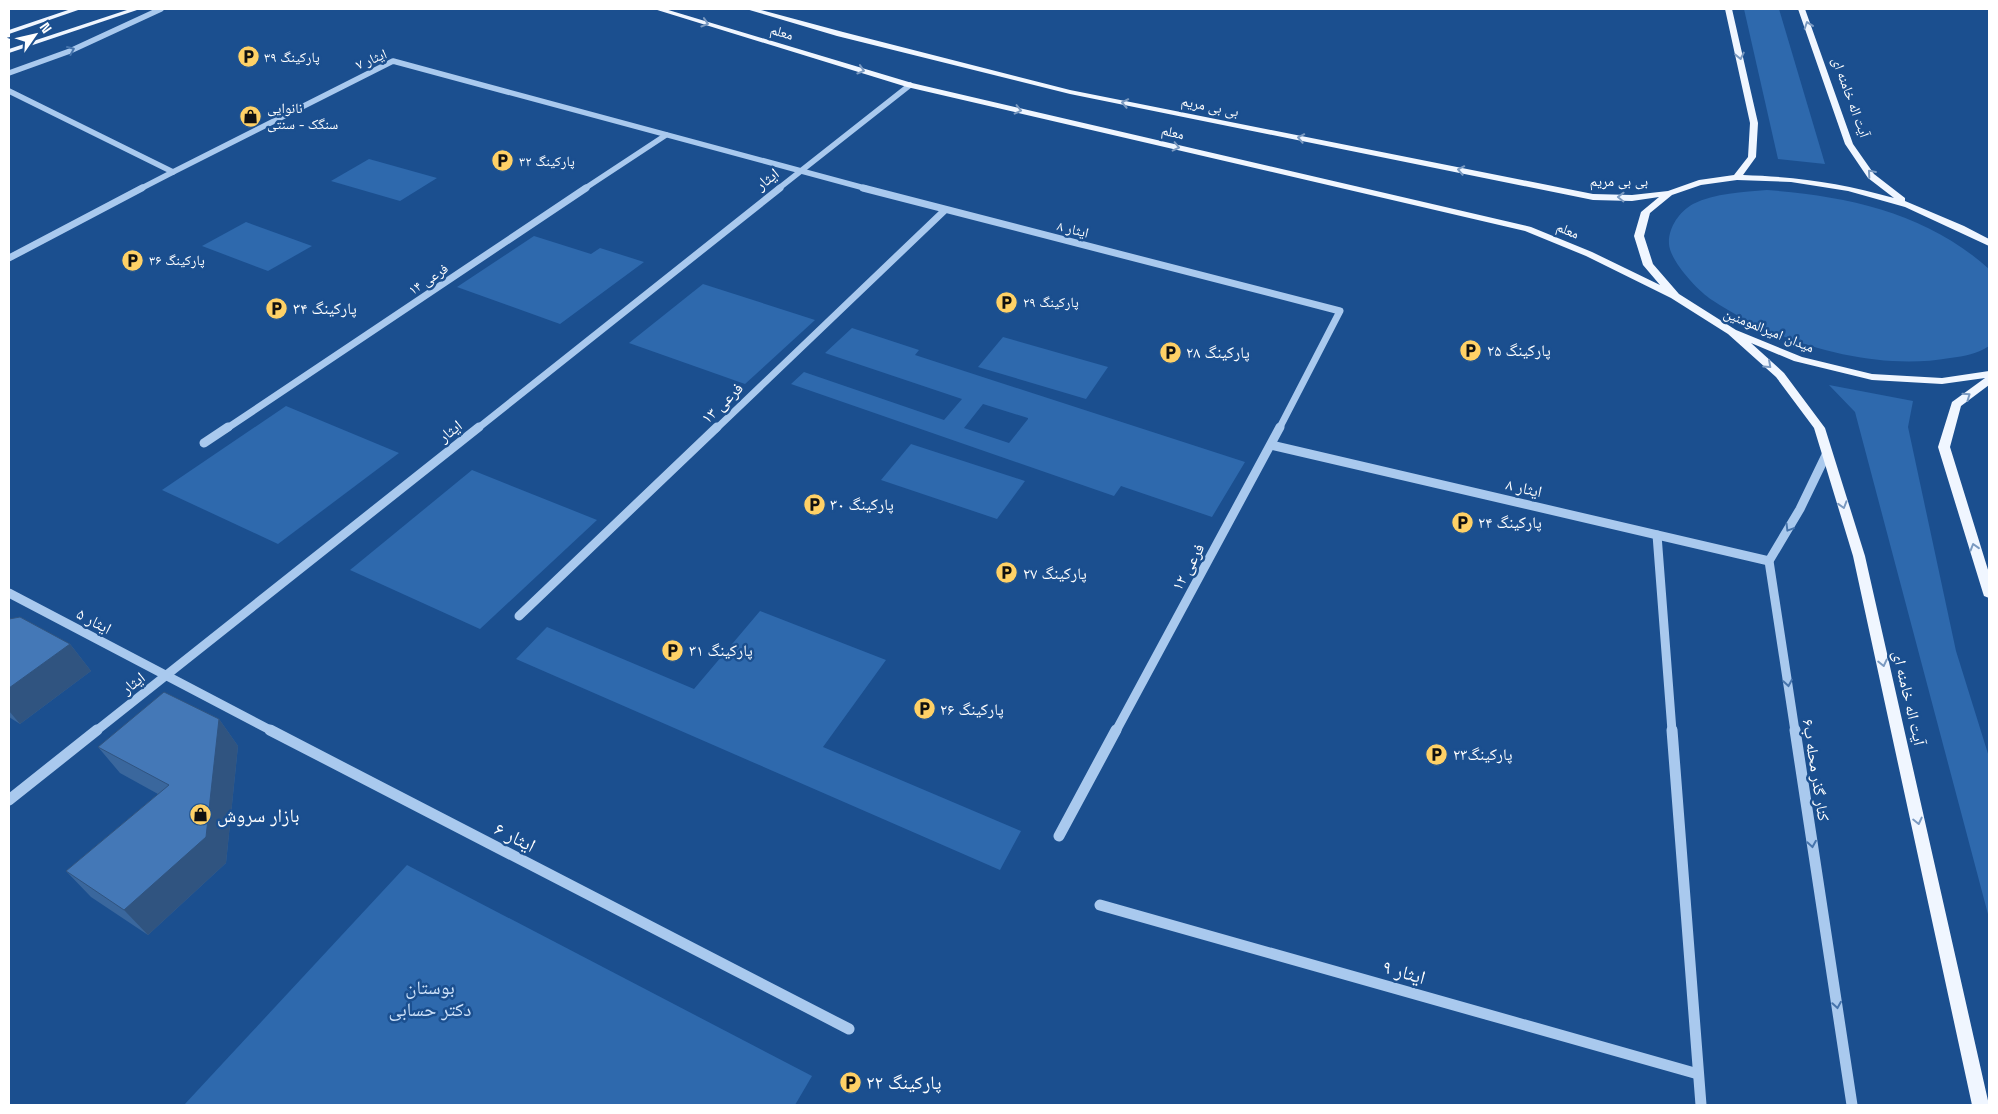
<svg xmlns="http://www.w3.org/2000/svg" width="1998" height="1114" font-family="'Space Grotesk','Noto Naskh Arabic',sans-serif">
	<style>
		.green { fill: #2e69ad; fill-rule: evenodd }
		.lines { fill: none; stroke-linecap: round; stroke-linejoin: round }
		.minor-far3 { stroke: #a9c9ee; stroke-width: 5.5 }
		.minor-far2 { stroke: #a9c9ee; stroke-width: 7 }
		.minor-far1 { stroke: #a9c9ee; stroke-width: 9 }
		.minor { stroke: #a9c9ee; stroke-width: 11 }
		.major { fill: #f0f6ff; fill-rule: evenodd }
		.wall { fill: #3a679d }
		.shaded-wall { fill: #305480 }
		.building { fill: #4478b7; stroke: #305480 }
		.oneway { stroke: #7b9ac1 }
		.oneway2 { stroke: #4674ac }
		.labels { text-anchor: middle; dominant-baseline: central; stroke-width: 5; stroke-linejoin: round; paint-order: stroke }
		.far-street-label { font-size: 14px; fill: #fff; stroke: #1b4f8f }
		.far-poi-label { font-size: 14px; fill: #fff; stroke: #1b4f8f; text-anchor: start }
		.street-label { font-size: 16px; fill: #fff; stroke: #1b4f8f }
		.poi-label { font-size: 16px; fill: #fff; stroke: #1b4f8f; text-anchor: start }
		.near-poi-label { font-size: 19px; fill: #fff; stroke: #1b4f8f; text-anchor: start }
		.near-street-label { font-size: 19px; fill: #fff; stroke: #1b4f8f }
		.near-park-label { font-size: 19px; fill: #cfe3fa; stroke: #1b4f8f }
	</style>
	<rect width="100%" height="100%" fill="#1b4f8f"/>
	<g class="green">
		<polygon points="1744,9 1779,9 1825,164 1778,159"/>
		<polygon points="369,159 437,178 400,201 331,181"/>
		<path d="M1767,190C1848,196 1927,213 1989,269V346C1977,354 1965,356 1950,358C1873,372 1777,343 1712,300C1698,291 1670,261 1669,244C1668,228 1679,212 1693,204C1715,193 1743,192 1767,190Z"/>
		<polygon points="246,222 312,246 268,271 202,246"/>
		<polygon points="534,236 591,254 600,248 644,262 560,324 457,287"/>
		<polygon points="703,284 815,320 745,384 629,343"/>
		<path d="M852,328L919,350L915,355L1245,462L1212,517L1121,486L1114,496L791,384L804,372L944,420L962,399L825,353ZM983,404L1028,418V419L1009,443L964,428Z"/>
		<polygon points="1003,337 1108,367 1086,399 978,367"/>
		<polygon points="1829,385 1913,401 1908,427 1956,651 1989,757 1989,918 1855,412"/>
		<polygon points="286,406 399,453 278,544 162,490"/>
		<polygon points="911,444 1025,481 997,519 881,480"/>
		<polygon points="472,470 597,520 480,629 350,570"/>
		<polygon points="760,611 886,660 823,747 1021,831 1000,870 516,659 547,627 694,689"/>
		<polygon points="407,865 812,1076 795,1105 184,1105"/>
	</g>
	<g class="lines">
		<g class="minor-far3">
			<polyline points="9,73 70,51 161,9"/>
			<polyline points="9,91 173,172 393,61 868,189"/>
			<polyline points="140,189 173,172"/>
			<polyline points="584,189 666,135"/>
			<polyline points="778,189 910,85"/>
		</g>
		<g class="minor-far2">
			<polyline points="863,188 1340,311 1279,429"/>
			<polyline points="9,258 142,188"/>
			<polyline points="226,429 586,188"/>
			<polyline points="477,429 780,188"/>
			<polyline points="716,429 945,210"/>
		</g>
		<g class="minor-far1">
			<polyline points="204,443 228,427"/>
			<polyline points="1271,445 1769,561"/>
			<polyline points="1657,535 1672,731"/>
			<polyline points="9,593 272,731"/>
			<polyline points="519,616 717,427"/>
			<polyline points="96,731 479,427"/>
			<polyline points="1116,731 1280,427"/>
			<polyline points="1795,731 1769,561 1800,509 1827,453"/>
		</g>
		<g class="minor">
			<polyline points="270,730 849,1029"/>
			<polyline points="1672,730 1701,1105"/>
			<polyline points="1795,730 1852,1105"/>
			<polyline points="9,800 97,730"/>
			<polyline points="1059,836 1116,730"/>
			<polyline points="1100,905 1698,1074"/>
		</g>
		<g class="major">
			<polygon points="71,9 81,9 9,34 9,30"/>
			<polygon points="130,9 140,9 9,53 9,49"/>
			<path d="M654,9H665L912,83L1531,227L1592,252L1660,285L1643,265L1634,236L1641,212L1659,197L1632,201L1593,200L1070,94L837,36L746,9H757L843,32L1070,90L1593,194L1632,195L1668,191L1699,180L1734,175L1748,157L1750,123L1725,9H1732L1758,123L1756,157L1743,175C1799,177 1841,183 1894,198L1868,178L1845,144L1798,9H1805L1853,144L1874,174L1905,198V201L1964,226L1989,239V246L1905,207L1848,191L1791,182L1737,180L1701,185L1672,195L1650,213L1644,236L1653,264L1679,294L1736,330L1802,357L1872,374L1942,378L1989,371V385L1961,406L1950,447L1989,573V598L1984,596L1983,593L1938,447L1952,402L1985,378L1942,384L1872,380L1794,361L1751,343L1784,373L1825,428L1865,556L1989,1105H1972L1853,556L1814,428L1776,377L1728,334L1671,298L1586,256L1525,231L907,87Z"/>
		</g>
	</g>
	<g class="wall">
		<polygon points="9,619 70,644 91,671 20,724 9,717"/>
		<polygon points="219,719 238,746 226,863 148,935 91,897 66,871 158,794 120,773 98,747"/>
	</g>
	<g class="shaded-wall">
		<polygon points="70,644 91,671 20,724 9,711 9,688"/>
		<polygon points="219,719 238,746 226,863 148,935 124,910"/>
	</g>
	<g class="building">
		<polygon points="20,617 70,644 9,688 9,619"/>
		<polygon points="164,692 219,719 206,837 124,910 66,871 169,785 98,747"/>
	</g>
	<defs><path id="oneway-chevron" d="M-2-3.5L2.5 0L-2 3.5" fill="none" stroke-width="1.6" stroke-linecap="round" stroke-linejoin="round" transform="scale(1.25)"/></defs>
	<g class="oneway">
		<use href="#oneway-chevron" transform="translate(705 23) rotate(17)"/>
		<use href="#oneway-chevron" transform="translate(1808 25) rotate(-109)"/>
		<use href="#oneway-chevron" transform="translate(1740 56) rotate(78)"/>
		<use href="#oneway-chevron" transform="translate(861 70) rotate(17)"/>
		<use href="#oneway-chevron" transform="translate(1125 103) rotate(-169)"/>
		<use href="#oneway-chevron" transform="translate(1018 110) rotate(13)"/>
		<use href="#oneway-chevron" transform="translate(1301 138) rotate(-169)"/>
		<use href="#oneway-chevron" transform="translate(1176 147) rotate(13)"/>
		<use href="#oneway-chevron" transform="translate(1461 170) rotate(-169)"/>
		<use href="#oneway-chevron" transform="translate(1871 173) rotate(-131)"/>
		<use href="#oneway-chevron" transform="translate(1621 197) rotate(-179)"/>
		<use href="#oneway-chevron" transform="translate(1768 365) rotate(42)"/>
		<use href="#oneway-chevron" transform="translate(1967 396) rotate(-35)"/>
		<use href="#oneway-chevron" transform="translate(1843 505) rotate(73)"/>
		<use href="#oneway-chevron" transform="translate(1974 547) rotate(-107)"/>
		<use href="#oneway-chevron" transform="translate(1883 663) rotate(77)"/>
		<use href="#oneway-chevron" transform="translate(1918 821) rotate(77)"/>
	</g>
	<g class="oneway2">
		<use href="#oneway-chevron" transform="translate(71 50) rotate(-23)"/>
		<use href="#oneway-chevron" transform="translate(1789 528) rotate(121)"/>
		<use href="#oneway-chevron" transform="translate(1788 683) rotate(81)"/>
		<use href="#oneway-chevron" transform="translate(1812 844) rotate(81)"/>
		<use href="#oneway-chevron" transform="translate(1837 1005) rotate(81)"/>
	</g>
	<defs>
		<symbol id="parking-disc" viewBox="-11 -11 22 22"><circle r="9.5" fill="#ffd166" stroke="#1b4f8f"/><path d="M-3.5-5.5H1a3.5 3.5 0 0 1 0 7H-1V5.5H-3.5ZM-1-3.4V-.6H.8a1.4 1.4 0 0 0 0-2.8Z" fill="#111"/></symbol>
		<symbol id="shop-disc" viewBox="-11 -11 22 22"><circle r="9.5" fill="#ffd166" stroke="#1b4f8f"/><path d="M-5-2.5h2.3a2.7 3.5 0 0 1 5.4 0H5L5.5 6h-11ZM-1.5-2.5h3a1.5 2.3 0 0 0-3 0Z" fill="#111"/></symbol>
	</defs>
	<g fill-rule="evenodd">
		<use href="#parking-disc" x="236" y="44" width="25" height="25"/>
		<use href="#shop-disc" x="238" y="104" width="25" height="25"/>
		<use href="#parking-disc" x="490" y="148" width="25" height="25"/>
		<use href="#parking-disc" x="120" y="248" width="25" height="25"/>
		<use href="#parking-disc" x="994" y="290" width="25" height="25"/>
		<use href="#parking-disc" x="264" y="296" width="25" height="25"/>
		<use href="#parking-disc" x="1458" y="338" width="25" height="25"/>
		<use href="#parking-disc" x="1158" y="340" width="25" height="25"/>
		<use href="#parking-disc" x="802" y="492" width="25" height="25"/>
		<use href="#parking-disc" x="1450" y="510" width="25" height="25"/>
		<use href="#parking-disc" x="994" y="560" width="25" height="25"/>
		<use href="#parking-disc" x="660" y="638" width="25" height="25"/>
		<use href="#parking-disc" x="912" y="696" width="25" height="25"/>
		<use href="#parking-disc" x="1424" y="742" width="25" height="25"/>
		<use href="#shop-disc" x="188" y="802" width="25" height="25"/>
		<use href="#parking-disc" x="838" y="1070" width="25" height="25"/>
	</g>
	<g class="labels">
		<g class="far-street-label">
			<text transform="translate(782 32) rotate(17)">معلم</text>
			<text transform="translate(371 59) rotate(-23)">ایثار ۷</text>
			<text transform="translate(1851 97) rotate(70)">آیت اله خامنه ای</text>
			<text transform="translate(1210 106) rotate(11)">بی بی مریم</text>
			<text transform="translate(1173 132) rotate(13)">معلم</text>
			<text x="1619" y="181">بی بی مریم</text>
			<text transform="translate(1073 229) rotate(14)">ایثار ۸</text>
			<text transform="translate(1568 230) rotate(22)">معلم</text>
			<text transform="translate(428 279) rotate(-34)">فرعی ۱۴</text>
			<text transform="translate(1769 330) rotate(22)">میدان امیرالمومنین</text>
		</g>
		<g class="far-poi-label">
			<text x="264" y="57">پارکینگ ۳۹</text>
			<text x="267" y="108">نانوایی<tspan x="267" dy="16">سنگک - سنتی</tspan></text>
			<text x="519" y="161">پارکینگ ۳۲</text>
			<text x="149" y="260">پارکینگ ۳۶</text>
			<text x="1023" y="302">پارکینگ ۲۹</text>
		</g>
		<g class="street-label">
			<text transform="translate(767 179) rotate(-38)">ایثار</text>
			<text transform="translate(722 403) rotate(-44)">فرعی ۱۳</text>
			<text transform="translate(450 431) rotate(-38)">ایثار</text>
			<text transform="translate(1524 488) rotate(13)">ایثار ۸</text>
			<text transform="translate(1188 567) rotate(-61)">فرعی ۱۲</text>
			<text transform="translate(94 621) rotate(28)">ایثار ۵</text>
			<text transform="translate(133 683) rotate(-38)">ایثار</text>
			<text transform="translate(1909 698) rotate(77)">آیت اله خامنه ای</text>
			<text transform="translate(1816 770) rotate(81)">کنار گذر محله ب۶</text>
		</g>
		<g class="poi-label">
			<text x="293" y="308">پارکینگ ۳۴</text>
			<text x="1487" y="350">پارکینگ ۲۵</text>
			<text x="1186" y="352">پارکینگ ۲۸</text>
			<text x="830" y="504">پارکینگ ۳۰</text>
			<text x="1478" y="522">پارکینگ ۲۴</text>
			<text x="1023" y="573">پارکینگ ۲۷</text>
			<text x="689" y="650">پارکینگ ۳۱</text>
			<text x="940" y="709">پارکینگ ۲۶</text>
			<text x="1453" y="754">پارکینگ۲۳</text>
		</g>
		<g class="near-poi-label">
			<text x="217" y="815">بازار سروش</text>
			<text x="866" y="1082">پارکینگ ۲۲</text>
		</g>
		<g class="near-street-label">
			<text transform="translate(515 837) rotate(27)">ایثار ۶</text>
			<text transform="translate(1404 972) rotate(16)">ایثار ۹</text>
		</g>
		<g class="near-park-label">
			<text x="430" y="987">بوستان<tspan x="430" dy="22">دکتر حسابی</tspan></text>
		</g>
	</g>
	<rect width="1998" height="1114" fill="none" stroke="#ffffff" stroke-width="20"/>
	<g transform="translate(35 35) rotate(56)" stroke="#1b4f8f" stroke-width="4" paint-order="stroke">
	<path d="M0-4L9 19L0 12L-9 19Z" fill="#ffffff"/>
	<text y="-8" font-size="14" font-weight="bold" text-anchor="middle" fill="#ffffff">N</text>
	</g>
</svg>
